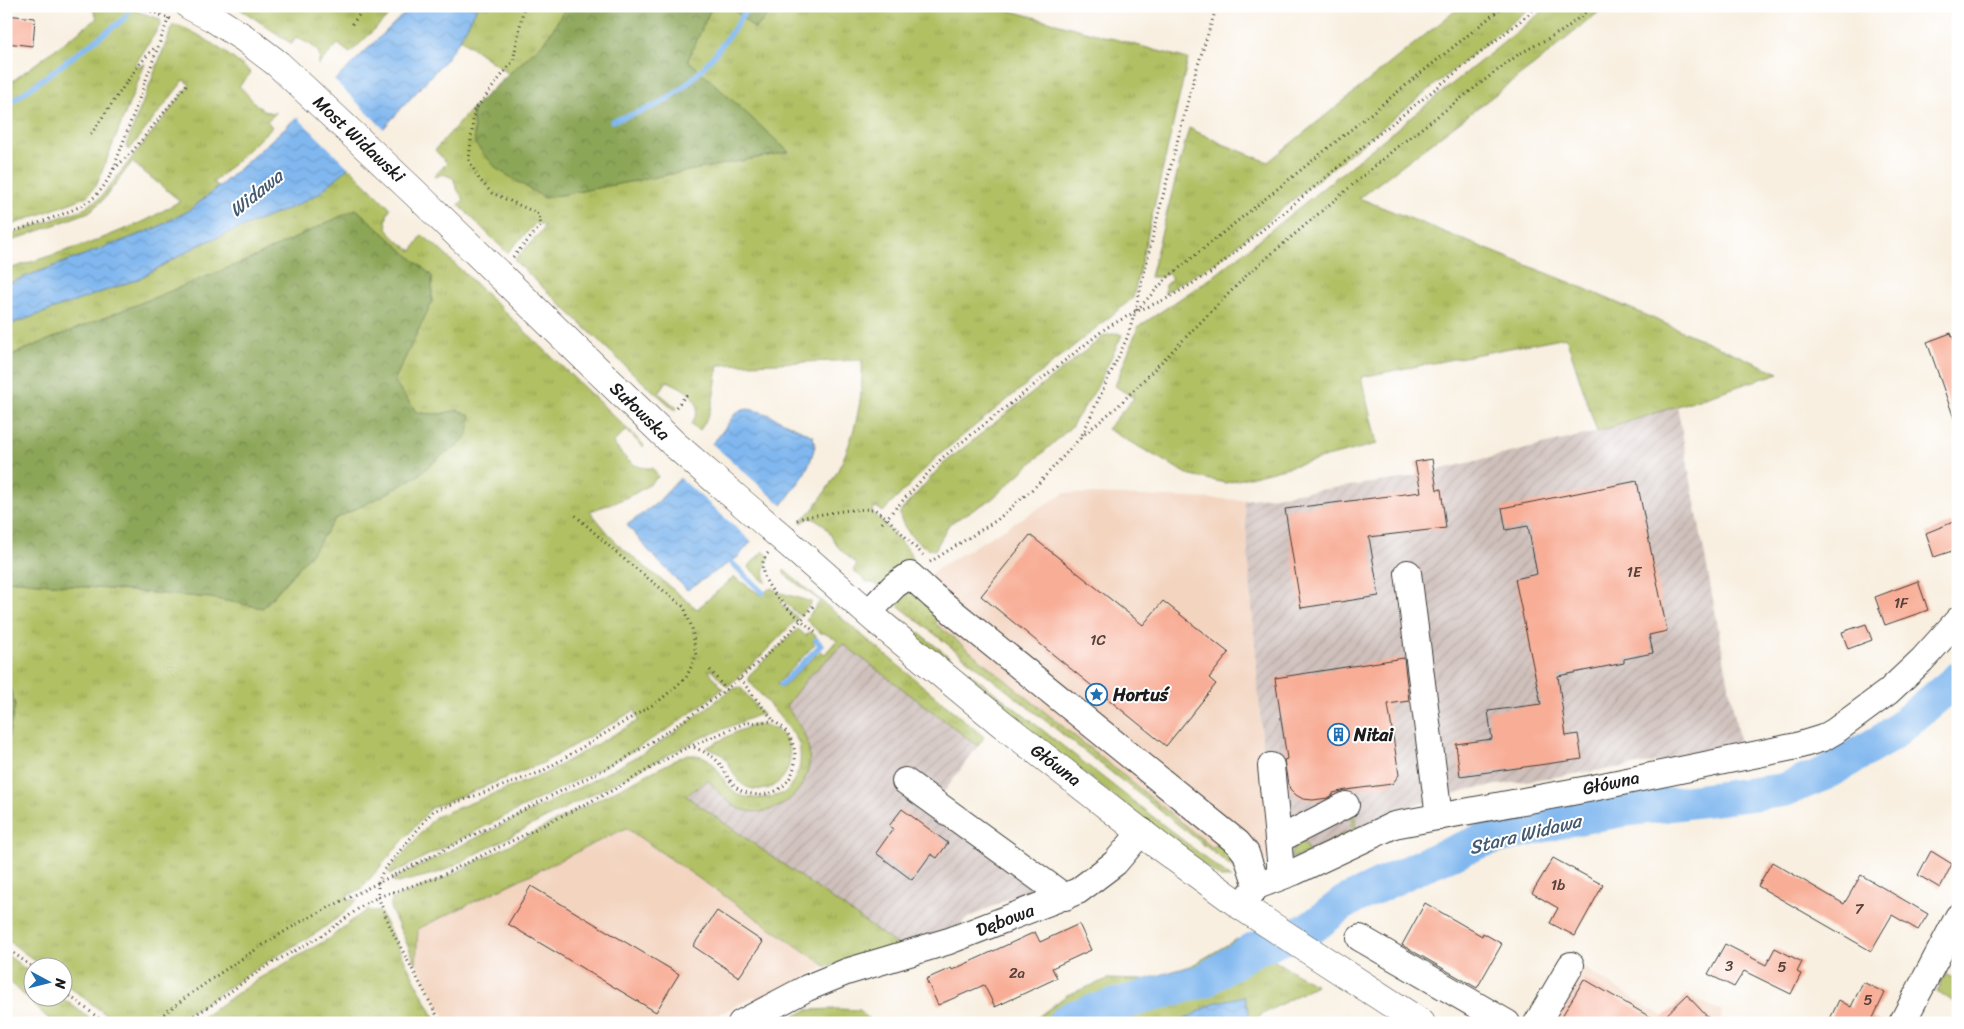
<svg xmlns="http://www.w3.org/2000/svg" width="1964" height="1029" font-family="Sriracha,sans-serif">
	<style>
		.built { fill: #f3d4bf }
		.industrial { fill: url(#industrial-furrows) }
		.grass { fill: url(#grass-tufts); stroke: #666e40 }
		.forest { fill: url(#forest-crowns); stroke: #54613a }
		.park { fill: #b1c063; stroke: #666e40 }
		.garden { fill: url(#garden-dots); stroke: #666e40 }
		.water { fill: url(#water-waves); stroke: #4e6a86 }
		.pier { fill: #f8efe0 }
		.lines { fill: none; stroke-linecap: round; stroke-linejoin: round }
		.stream { stroke: #80b7ef; stroke-width: 5.5 }
		.river { stroke: #80b7ef; stroke-width: 34 }
		.building { fill: #f8ad96 }
		.minor-casing { stroke: #3d3c39; stroke-width: 28 }
		.major-casing { stroke: #3d3c39; stroke-width: 29 }
		.path { stroke: #3d3c39; stroke-width: 3; stroke-dasharray: 1 4; stroke-linecap: butt }
		.minor { stroke: #fff; stroke-width: 26 }
		.major { stroke: #fff; stroke-width: 28 }
		.major-bridge-casing { stroke: #3d3c39; stroke-width: 29; stroke-linecap: butt }
		.major-bridge { stroke: #fff; stroke-width: 28 }
		.labels { text-anchor: middle; dominant-baseline: central; stroke-width: 4; stroke-linejoin: round; paint-order: stroke }
		.number-label { font-size: 15px; fill: #53403a }
		.street-label { font-size: 18px; fill: #1c1c1c; stroke: #fff }
		.poi-label { font-size: 18px; font-weight: bold; fill: #1c1c1c; stroke: #fff; text-anchor: start }
		.water-label { font-size: 19px; font-style: italic; fill: #445a70; stroke: #fff }
	</style>
	<defs>
		<pattern id="industrial-furrows" width="10" height="10" patternUnits="userSpaceOnUse" patternTransform="scale(1.25)"><rect width="10" height="10" fill="#cfc0bb"/><path d="M-1 1l2-2M0 10L10 0M9 11l2-2" fill="none" stroke="#b1a4a0"/></pattern>
		<pattern id="grass-tufts" width="24" height="20" patternUnits="userSpaceOnUse" patternTransform="scale(1.25)"><rect width="24" height="20" fill="#b1c063"/><path d="M3 7l-1-3M5 7V3M7 7l1-3M15 17l-1-3M17 17v-4M19 17l1-3" fill="none" stroke="#98a455"/></pattern>
		<pattern id="forest-crowns" width="20" height="18" patternUnits="userSpaceOnUse" patternTransform="scale(1.25)"><rect width="20" height="18" fill="#8ca659"/><path d="M2 6a3 3 0 1 1 6 0M12 15a3 3 0 1 1 6 0" fill="none" stroke="#728649"/></pattern>
		<pattern id="garden-dots" width="8" height="8" patternUnits="userSpaceOnUse" patternTransform="scale(1.25)"><rect width="8" height="8" fill="#b1c063"/><path d="M2 2h.1M6 6h.1" fill="none" stroke="#98a455" stroke-width="1.8" stroke-linecap="round"/></pattern>
		<pattern id="water-waves" width="16" height="10" patternUnits="userSpaceOnUse" patternTransform="scale(1.25)"><rect width="16" height="10" fill="#80b7ef"/><path d="M0 5q4-4 8 0t8 0" fill="none" stroke="#6e9dcc"/></pattern>
	</defs>
	<rect width="100%" height="100%" fill="#fff"/>
	<filter id="ink" filterUnits="userSpaceOnUse"><feTurbulence type="fractalNoise" baseFrequency=".02" numOctaves="2"/><feDisplacementMap in="SourceGraphic" scale="10" xChannelSelector="R" yChannelSelector="G"/><feConvolveMatrix kernelMatrix="1 2 1 2 8 2 1 2 1" color-interpolation-filters="sRGB"/></filter>
	<filter id="wash" filterUnits="userSpaceOnUse"><feTurbulence type="fractalNoise" baseFrequency=".0096" numOctaves="4" result="noise"/><feDisplacementMap in="SourceGraphic" scale="20" xChannelSelector="R" yChannelSelector="G"/><feGaussianBlur stdDeviation="1.12" result="paint"/><feColorMatrix in="noise" values="0 0 0 0 0 0 0 0 0 0 0 0 0 0 0 0 0 1.4 0 .05"/><feComposite in="paint" operator="in"/></filter>
	<g filter="url(#wash)">
		<rect width="100%" height="100%" fill="#f8efe0"/>
		<g class="built">
			<polygon points="1065,493 1244,500 1271,858 1241,874 897,606 908,591 943,565"/>
			<polygon points="626,828 827,967 759,999 754,996 703,1023 448,1023 416,963 418,930"/>
			<polygon points="1577,964 1664,1017 1687,995 1722,1011 1720,1023 1546,1023"/>
		</g>
		<g class="industrial">
			<polygon points="1677,406 1741,750 1470,789 1415,805 1303,861 1271,858 1244,500 1401,479 1597,432"/>
			<polygon points="843,644 978,746 940,797 1041,896 1025,891 964,920 961,926 899,946 686,796 708,780 723,798 789,800 809,765 809,750 803,731 786,706 807,678"/>
		</g>
		<g class="grass">
			<polygon points="91,6 121,6 160,19 161,24 135,65 138,66 145,64 97,184 87,196 73,202 6,227 6,86 97,18"/>
			<path d="M236,6H399L350,53L338,44L318,65C325,48 308,44 296,37L292,44Z"/>
			<polygon points="478,6 567,6 546,40 509,74 460,39"/>
			<path d="M712,6H729L755,29L776,6H993L1188,59L1133,298L939,455L883,512L876,507L872,511L909,551L914,562L882,589L875,584L867,582L853,570L857,564C851,559 844,554 839,548C829,536 827,520 809,518L802,523L800,521C811,513 817,504 825,492C851,453 864,407 862,360L718,365C715,387 714,413 699,431L691,424C708,401 686,389 667,381L659,393L677,408L675,410L636,376L514,260L542,231L544,225L536,223L507,253L459,205L464,199L458,191L453,178L443,174L435,177L434,176L447,163L435,150L472,108L475,144L544,198L788,152L688,60Z"/>
			<polygon points="1461,6 1532,6 1215,263 1168,290 1165,294 1165,285 1172,279 1168,273 1161,277 1150,277 1189,128 1225,145 1268,162"/>
			<polygon points="1549,6 1606,6 1534,65 1359,198 1569,282 1779,373 1597,432 1566,337 1361,377 1377,444 1226,483 1191,476 1107,429 1134,398 1115,386 1138,327 1214,276"/>
			<path d="M173,25C190,25 238,61 251,73L239,86C252,97 257,113 276,113L267,121L272,127L214,182L218,187L190,210L154,229L6,284V270L93,242L147,220L180,201L132,162L103,200L89,212L6,243V236L81,210L100,198L190,85L184,80L130,149H127L126,145Z"/>
			<path d="M349,167L390,208C379,231 395,239 412,251L422,235L436,246L644,445L643,447L626,430L613,443C625,458 632,469 653,468L658,477C637,496 616,502 590,511L617,544L697,609L734,577L761,595L769,589L772,588L778,592L812,602L800,616L783,601L781,604L798,618L758,659L727,687L712,670L709,671L723,689L670,728L622,757L391,874L389,873V870L435,817L544,774L638,721L635,710L543,763L431,808L361,889L347,896L348,900H357L344,913L318,932L266,962L200,1006L168,1023H155L151,1020L148,1023H117L63,982L62,966H42L6,939V748L15,705L6,675V580L211,598L263,608L313,551L335,519L382,496L416,477L441,456L458,446V410L440,414L417,413L394,381L432,302V276L356,209L248,260L6,357V326L138,279L199,245L244,226Z"/>
			<path d="M1117,333L1122,335L1096,389L1071,427L992,499L949,524L935,550C921,550 899,526 900,512L942,465L1104,336Z"/>
			<path d="M763,551L770,557C763,565 764,573 766,583L748,567Z"/>
			<path d="M784,570L984,737L978,746L843,644L807,678L786,706C796,720 807,734 809,751C814,787 779,820 743,810C728,805 718,791 708,780L686,796L899,946L827,967L626,828L418,929L416,963L390,908L392,899L445,878L683,756C720,749 715,780 738,794C748,801 778,798 787,791C791,788 794,779 797,774C801,766 801,754 799,744C797,735 758,692 749,681V675L798,629L806,636L810,631L817,637L813,642L815,644L777,684L782,688L820,651L825,654L837,640L824,633H820L806,620L820,601L784,574Z"/>
			<polygon points="887,608 1231,878 1221,878 986,698 888,612"/>
			<polygon points="739,687 742,689 763,715 758,715 699,739 441,872 398,883 394,882 393,879 584,785 651,749 681,728 729,691"/>
			<path d="M755,725C760,725 766,725 771,727C796,739 796,773 773,786C768,790 760,790 754,789C733,786 734,766 721,754C717,752 711,750 706,748L738,731Z"/>
			<polygon points="1351,791 1357,835 1289,859 1295,846 1302,840 1309,852 1353,829 1348,792"/>
			<polygon points="368,910 380,912 437,1023 194,1023 258,979 330,938 355,918"/>
			<polygon points="1237,939 1316,985 1261,1015 1255,1023 1030,1023 1067,995 1108,979 1143,980 1191,966"/>
			<polygon points="6,954 32,974 32,996 61,997 96,1023 53,1023 6,978"/>
			<polygon points="838,1009 859,1010 873,1023 782,1023 807,1010"/>
		</g>
		<g class="forest">
			<polygon points="567,6 712,6 688,60 789,152 544,198 497,169 475,144 472,108 546,40"/>
			<polygon points="729,6 776,6 755,29"/>
			<polygon points="356,209 432,276 432,302 394,381 417,413 440,414 458,410 471,416 468,434 458,446 441,456 416,477 382,496 335,519 313,551 263,608 211,598 6,580 6,357 248,260"/>
			<polygon points="6,675 15,705 6,748"/>
		</g>
		<polygon class="park" points="1945,974 1957,980 1954,985 1958,987 1958,1005 1937,992"/>
		<polygon class="garden" points="906,590 943,613 935,623 1213,848 1222,838 1228,845 1241,874 889,598"/>
		<g class="water">
			<polygon points="412,6 478,6 460,39 446,59 346,170 318,194 295,206 199,245 138,279 6,326 6,284 154,229 190,210 221,185 296,118"/>
			<polygon points="748,409 765,413 813,436 815,446 810,462 802,478 782,505 738,557 687,590 656,559 627,525 657,503 719,436 735,414 740,411"/>
			<polygon points="1244,996 1249,1013 1242,1023 1177,1023 1217,1002"/>
		</g>
		<g class="pier">
			<polygon points="332,78 385,130 350,169 295,115"/>
			<polygon points="710,442 784,507 753,543 678,476"/>
		</g>
		<g class="lines">
			<g class="stream">
				<polyline points="6,106 120,22 128,14"/>
				<path d="M612,121C627,116 644,111 659,104C694,86 728,39 749,6"/>
				<polyline points="731,562 763,593"/>
				<polyline points="781,685 821,645 816,640"/>
			</g>
			<polyline class="river" points="1064,1023 1071,1018 1090,1012 1203,981 1254,949 1311,928 1345,902 1425,864 1481,841 1566,820 1617,811 1784,790 1824,774 1888,737 1958,679"/>
		</g>
		<g id="blocks">
			<g class="building">
				<polygon points="6,15 35,18 33,46 6,43"/>
				<polygon points="1951,333 1958,351 1958,423 1956,424 1927,342"/>
				<polygon points="1432,459 1437,490 1441,489 1446,528 1369,537 1379,596 1301,608 1285,509 1421,492 1415,462"/>
				<polygon points="1637,481 1667,631 1649,635 1653,653 1624,659 1624,663 1558,676 1566,736 1578,734 1582,759 1460,776 1456,744 1492,739 1488,711 1541,704 1515,579 1537,574 1528,526 1506,530 1502,508"/>
				<polygon points="1958,520 1958,549 1934,557 1926,533"/>
				<polygon points="1030,535 1143,625 1163,601 1229,653 1209,678 1216,684 1166,746 981,596"/>
				<polygon points="1918,581 1928,610 1885,625 1875,597"/>
				<polygon points="1866,624 1872,640 1848,649 1842,632"/>
				<polygon points="1404,658 1409,701 1388,704 1399,775 1392,784 1346,790 1333,793 1333,795 1328,798 1313,800 1303,799 1296,795 1290,789 1288,784 1284,760 1287,759 1275,678"/>
				<polygon points="902,809 948,843 937,858 931,854 912,880 876,853 893,829 889,826"/>
				<polygon points="1931,851 1952,864 1940,888 1918,875"/>
				<polygon points="1553,858 1603,885 1575,936 1550,923 1558,908 1532,893"/>
				<polygon points="1772,862 1844,904 1861,875 1928,914 1918,930 1892,915 1871,951 1758,886"/>
				<polygon points="531,886 679,974 656,1012 508,924"/>
				<polygon points="1425,903 1482,936 1483,933 1502,944 1477,988 1402,945"/>
				<polygon points="717,911 763,942 739,977 693,946"/>
				<polygon points="1079,924 1091,950 1052,968 1057,978 995,1007 984,985 938,1005 926,979 951,968 952,970 1035,932 1040,942"/>
				<polygon points="1725,944 1766,965 1775,948 1802,962 1797,972 1801,974 1791,994 1744,971 1734,987 1708,974"/>
				<polygon points="1584,979 1659,1022 1687,995 1713,1023 1558,1023"/>
				<polygon points="1863,982 1885,993 1873,1018 1884,1023 1828,1023 1839,1000 1851,1007"/>
			</g>
		</g>
	</g>
	<g filter="url(#ink)">
		<use href="#blocks" fill-opacity="0" stroke="#3d3c39" stroke-width="1"/>
		<g class="lines">
			<defs>
				<g id="minor">
					<polyline points="1408,573 1439,817"/>
					<polyline points="868,613 895,585 910,575 933,596 1238,843 1246,853 1257,886"/>
					<polyline points="1271,766 1280,860 1280,876"/>
					<polyline points="905,781 1065,897"/>
					<polyline points="1278,840 1346,805"/>
					<polyline points="1241,906 1257,886 1294,872 1394,825 1588,789 1797,746 1823,738 1835,731 1888,692 1922,660 1958,620"/>
					<polyline points="1360,938 1507,1023"/>
					<polyline points="741,1023 807,988 846,972 949,941 1078,891 1115,863 1142,831"/>
					<polyline points="1537,1023 1571,965"/>
					<polyline points="1902,1023 1958,917"/>
				</g>
				<g id="major">
					<polyline points="190,6 213,18 244,38 278,64 414,192 674,444"/>
					<polyline points="786,541 875,619 1001,723 1160,847 1241,906 1421,1023"/>
				</g>
			</defs>
			<use href="#minor" class="minor-casing"/>
			<use href="#major" class="major-casing"/>
			<g class="path">
				<polyline points="137,6 171,19"/>
				<polyline points="352,24 366,6"/>
				<polyline points="91,134 138,66 156,46"/>
				<polyline points="114,169 132,152 187,84"/>
				<path d="M6,234C30,225 70,214 89,201C100,194 107,182 113,170L169,17"/>
				<polyline points="513,257 541,226 539,214 492,193 479,179 469,160 474,111 513,61 524,6"/>
				<polyline points="1137,310 1167,278 1504,6"/>
				<polyline points="676,407 689,392"/>
				<polyline points="1081,437 1117,407 1249,273 1397,147 1519,54 1564,30 1593,6"/>
				<polyline points="797,520 804,517 849,510 874,509 887,518 923,555"/>
				<polyline points="882,523 942,458 1106,328 1135,312 1166,299 1209,274 1370,141 1539,6"/>
				<path d="M768,553C745,579 800,618 817,634"/>
				<polyline points="930,562 997,520 1037,485 1081,437 1127,338 1135,312 1159,211 1195,74 1217,6"/>
				<polyline points="710,670 726,690"/>
				<polyline points="740,679 774,721"/>
				<polyline points="6,947 32,967"/>
				<polyline points="62,990 105,1023"/>
				<path d="M152,1023C201,985 251,951 304,920L621,761C691,718 761,669 814,605"/>
				<path d="M181,1023L210,1006L265,967L323,935L362,906L378,897L438,877L522,836L613,790L682,750L745,723L774,721C778,724 785,729 788,734C809,768 781,807 742,791C730,786 726,771 718,762C711,754 700,750 691,746"/>
				<polyline points="441,1023 392,931 378,897 378,883 383,871 433,811 541,772 659,701 686,678 696,656 692,628 684,607 619,555 575,515"/>
			</g>
			<use href="#minor" class="minor"/>
			<use href="#major" class="major"/>
			<defs>
				<polyline id="major-bridge" points="674,444 786,541"/>
			</defs>
			<use href="#major-bridge" class="major-bridge-casing"/>
			<use href="#major-bridge" class="major-bridge"/>
		</g>
	</g>
	<defs>
		<symbol id="sight-ring" viewBox="-11 -11 22 22"><circle r="9.5" fill="#fff" stroke="#1f6fb2" stroke-width="1.5"/><path d="M0-6L1.8-2.2L6-1.7L2.9 1.2L3.7 5.4L0 3.3L-3.7 5.4L-2.9 1.2L-6-1.7L-1.8-2.2Z" fill="#1f6fb2"/></symbol>
		<symbol id="building-ring" viewBox="-11 -11 22 22"><circle r="9.5" fill="#fff" stroke="#1f6fb2" stroke-width="1.5"/><path d="M-4-6H4V6H1V3H-1V6H-4ZM-2.5-4.3h1.7v1.8h-1.7ZM.8-4.3h1.7v1.8H.8ZM-2.5-1h1.7V.8h-1.7ZM.8-1h1.7V.8H.8Z" fill="#1f6fb2"/></symbol>
	</defs>
	<g fill-rule="evenodd">
		<use href="#sight-ring" x="1084" y="682" width="25" height="25"/>
		<use href="#building-ring" x="1326" y="722" width="25" height="25"/>
	</g>
	<g class="labels">
		<g class="number-label">
			<text x="1634" y="572">1E</text>
			<text x="1901" y="603">1F</text>
			<text x="1098" y="640">1C</text>
			<text x="1558" y="885">1b</text>
			<text x="1859" y="909">7</text>
			<text x="1729" y="966">3</text>
			<text x="1782" y="967">5</text>
			<text x="1017" y="973">2a</text>
			<text x="1868" y="1000">5</text>
		</g>
		<g class="street-label">
			<text transform="translate(359 139) rotate(43)">Most Widawski</text>
			<text transform="translate(640 411) rotate(44)">Sułowska</text>
			<text transform="translate(1056 765) rotate(37)">Główna</text>
			<text transform="translate(1611 783) rotate(-12)">Główna</text>
			<text transform="translate(1005 920) rotate(-21)">Dębowa</text>
		</g>
		<g class="poi-label">
			<text x="1113" y="695">Hortuś</text>
			<text x="1354" y="735">Nitai</text>
		</g>
		<g class="water-label">
			<text transform="translate(256 193) rotate(-39)">Widawa</text>
			<text transform="translate(1525 834) rotate(-14)">Stara Widawa</text>
		</g>
	</g>
	<rect width="1964" height="1029" fill="none" stroke="#fff" stroke-width="25"/>
	<g transform="translate(48 982) rotate(97)"><circle r="24" fill="#ffffff" stroke="#a4a4a4"/>
	<path d="M0-4L9 19L0 12L-9 19Z" fill="#1f6fb2"/>
	<text y="-8" font-size="14" font-weight="bold" text-anchor="middle" fill="#1c1c1c">N</text>
	</g>
</svg>
